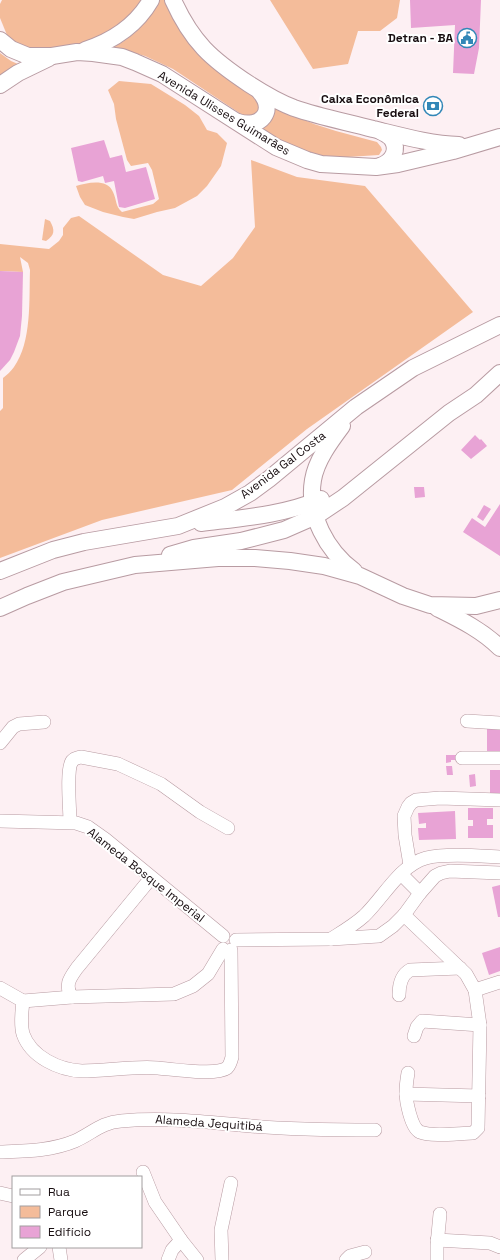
<svg xmlns="http://www.w3.org/2000/svg" width="500" height="1260" font-family="'Space Grotesk',sans-serif">
	<style>
		.green { fill: #f4bc9a }
		.building { fill: #e8a3d5 }
		.lines { fill: none; stroke-linecap: round; stroke-linejoin: round }
		.minor-casing { stroke: #b89ba2; stroke-width: 14 }
		.major-casing { stroke: #b89ba2; stroke-width: 18 }
		.minor { stroke: #fff; stroke-width: 13 }
		.major { stroke: #fff; stroke-width: 16 }
		.labels { text-anchor: middle; dominant-baseline: central; stroke-width: 4; stroke-linejoin: round; paint-order: stroke }
		.poi-label { font-size: 12px; font-weight: bold; fill: #170d10; stroke: #fff; text-anchor: end }
		.street-label { font-size: 12px; fill: #170d10; stroke: #fff }
	</style>
	<rect width="100%" height="100%" fill="#fdf0f3"/>
	<g class="green">
		<polygon points="2,0 143,0 125,23 91,41 46,51 24,48 12,40 7,35 0,18 0,4"/>
		<path d="M158,0H167L258,99L259,112L247,118L173,69L145,56L114,47C135,36 148,22 158,0Z"/>
		<polygon points="270,0 400,0 397,18 380,31 358,31 348,64 313,69"/>
		<polygon points="0,53 11,61 18,64 0,77"/>
		<path d="M119,81L151,84L185,105L199,116L207,130L217,133L227,143L221,166L207,186L197,196L175,208L157,212L134,219L123,217L103,212L85,205L80,197L76,186C87,183 107,178 113,192C117,200 115,206 122,212L153,204L159,199L152,170L148,163L131,166L127,160L116,119L114,104L108,90Z"/>
		<polygon points="271,106 314,124 336,131 377,142 381,147 382,150 379,155 332,158 323,157 305,153 259,130"/>
		<path d="M251,160L297,177L365,186L473,312L307,429L232,490L102,520L0,558V411L3,408V378C7,375 11,371 14,367C32,342 29,299 30,270L28,263L20,257L23,272L0,271V244L49,249L59,241L63,235V228L71,218L79,216L163,275L201,286L233,258L255,227Z"/>
		<path d="M45,219L50,221C55,230 55,235 46,241L42,240Z"/>
	</g>
	<g class="building">
		<polygon points="410,0 481,0 479,48 474,74 453,73 455,25 411,28"/>
		<polygon points="104,140 110,158 122,155 126,172 146,167 155,199 125,208 119,207 114,181 105,183 103,176 82,182 78,181 71,148"/>
		<polygon points="0,271 23,272 22,316 20,336 14,352 10,360 0,371"/>
		<polygon points="475,435 480,440 481,439 487,446 471,459 461,450"/>
		<polygon points="414,487 424,487 425,497 415,498"/>
		<polygon points="500,504 500,556 463,532 472,518 485,527"/>
		<polygon points="484,505 491,509 483,521 477,517"/>
		<rect x="487" y="728" width="13" height="23"/>
		<polygon points="446,755 456,755 456,760 451,760 451,762 446,763"/>
		<polygon points="446,766 452,766 453,775 447,775"/>
		<rect x="490" y="770" width="10" height="23"/>
		<polygon points="475,774 476,786 470,787 469,775"/>
		<polygon points="468,808 493,808 493,819 487,819 487,825 493,825 493,838 468,838 468,826 473,826 473,820 468,820"/>
		<polygon points="455,811 456,839 419,840 418,828 426,828 426,823 419,824 418,813"/>
		<polygon points="500,885 500,917 498,917 492,887"/>
		<polygon points="500,947 500,971 489,975 482,953"/>
	</g>
	<g class="lines">
		<defs>
			<g id="minor">
				<polyline points="467,721 500,723"/>
				<polyline points="0,743 13,727 19,724 44,722"/>
				<polyline points="462,758 500,758"/>
				<polyline points="0,821 76,823 88,827 105,839 223,936"/>
				<path d="M70,822C70,809 66,770 72,761C75,758 77,758 81,757L118,764L161,784L200,812L228,828"/>
				<polyline points="410,865 405,835 404,816 408,807 411,803 416,800 440,798 500,800"/>
				<polyline points="401,874 420,893"/>
				<path d="M404,915L466,974L475,990L480,1025L478,1128L473,1133C460,1133 432,1137 420,1132C411,1128 406,1101 406,1092C406,1086 407,1079 408,1073"/>
				<path d="M331,939C342,932 354,925 364,916C383,898 400,865 426,858C445,853 480,856 500,857"/>
				<polyline points="236,940 331,939 379,936 393,926 404,915 420,893 435,876 441,873 450,871 500,873"/>
				<polyline points="0,988 23,1001 72,997 174,994 193,986 208,974 223,949"/>
				<polyline points="475,990 500,982"/>
				<path d="M399,995C399,986 401,975 410,970L460,968"/>
				<path d="M72,997C64,985 70,978 77,968L151,878"/>
				<path d="M23,1001C22,1011 20,1024 23,1034C31,1057 59,1070 82,1071C107,1071 133,1066 158,1068C172,1069 216,1076 227,1068C230,1065 231,1061 232,1057L231,950"/>
				<polyline points="414,1036 417,1027 422,1021 480,1025"/>
				<polyline points="406,1094 479,1096"/>
				<path d="M0,1152C25,1151 51,1151 75,1141C91,1134 102,1122 121,1121C165,1117 208,1122 251,1126C293,1130 334,1130 375,1130"/>
				<polyline points="143,1172 155,1202 181,1240 197,1260"/>
				<polyline points="0,1193 13,1196"/>
				<polyline points="437,1240 490,1243 500,1247"/>
				<polyline points="59,1247 61,1260"/>
				<polyline points="24,1260 40,1247"/>
				<polyline points="168,1260 172,1250 181,1240"/>
				<polyline points="222,1260 221,1230 231,1183"/>
				<polyline points="346,1260 350,1256 365,1252"/>
				<polyline points="437,1260 437,1245 440,1214"/>
			</g>
			<g id="major">
				<path d="M173,0C192,42 211,59 249,84C263,93 278,102 294,108C320,117 347,122 373,129C402,136 430,144 459,145"/>
				<polyline points="0,40 11,49 28,56 52,56 77,52 93,53 122,57 135,62 162,74 276,147 307,160 321,164 376,167 398,164 453,151 500,137"/>
				<path d="M85,50C113,41 136,26 151,0"/>
				<polyline points="0,85 18,73 49,58"/>
				<path d="M238,122C261,129 276,111 260,92"/>
				<path d="M380,131C384,133 388,135 391,138C400,150 392,162 380,166"/>
				<path d="M342,426C330,442 316,461 313,480C307,515 327,551 354,571"/>
				<path d="M201,523C241,518 284,515 321,499"/>
				<polyline points="170,555 194,548 241,541 284,530 316,516 343,498 449,413 476,395 500,373"/>
				<polyline points="0,571 53,550 84,542 178,526 225,507 250,493 269,479 356,407 413,368 500,325"/>
				<polyline points="0,608 27,596 63,582 135,565 218,558 255,558 290,561 324,566 360,576 403,596 430,605 476,606 500,600"/>
				<path d="M437,608C459,619 482,630 500,648"/>
			</g>
		</defs>
		<use href="#minor" class="minor-casing"/>
		<use href="#major" class="major-casing"/>
		<use href="#minor" class="minor"/>
		<use href="#major" class="major"/>
	</g>
	<defs>
		<symbol id="civic-ring" viewBox="-11 -11 22 22"><circle r="9.5" fill="#fff" stroke="#3287b7" stroke-width="1.5"/><path d="M-.6-6.5H3V-4.5H.6V-3L4-1V1h2V6H-6V1h2V-1L-.6-3ZM-1.2 2.5V6h2.4V2.5Z" fill="#3287b7"/></symbol>
		<symbol id="bank-ring" viewBox="-11 -11 22 22"><circle r="9.5" fill="#fff" stroke="#3287b7" stroke-width="1.5"/><path d="M-6-4H6V4H-6ZM0-2.3a2.3 2.3 0 1 0 0 4.6a2.3 2.3 0 1 0 0-4.6Z" fill="#3287b7"/></symbol>
	</defs>
	<g fill-rule="evenodd">
		<use href="#civic-ring" x="456" y="27" width="22" height="22"/>
		<use href="#bank-ring" x="422" y="95" width="22" height="22"/>
	</g>
	<g class="labels">
		<g class="poi-label">
			<text x="453" y="38">Detran - BA</text>
			<text x="419" y="99">Caixa Econômica<tspan x="419" dy="14">Federal</tspan></text>
		</g>
		<g class="street-label">
			<text transform="translate(224 113) rotate(31)">Avenida Ulisses Guimarães</text>
			<text transform="translate(283 465) rotate(-37)">Avenida Gal Costa</text>
			<text transform="translate(146 875) rotate(38)">Alameda Bosque Imperial</text>
			<text transform="translate(209 1123) rotate(4)">Alameda Jequitibá</text>
		</g>
	</g>
	<rect x="12" y="1176" width="130" height="72" fill="#ffffff" stroke="#a29e9f"/>
	<rect x="20" y="1189" width="20" height="6" fill="#ffffff" stroke="#a29e9f"/>
	<text x="48" y="1196" font-size="12" fill="#170d10">Rua</text>
	<rect x="20" y="1206" width="20" height="12" fill="#f4bc9a" stroke="#a29e9f"/>
	<text x="48" y="1216" font-size="12" fill="#170d10">Parque</text>
	<rect x="20" y="1226" width="20" height="12" fill="#e8a3d5" stroke="#a29e9f"/>
	<text x="48" y="1236" font-size="12" fill="#170d10">Edifício</text>
</svg>
